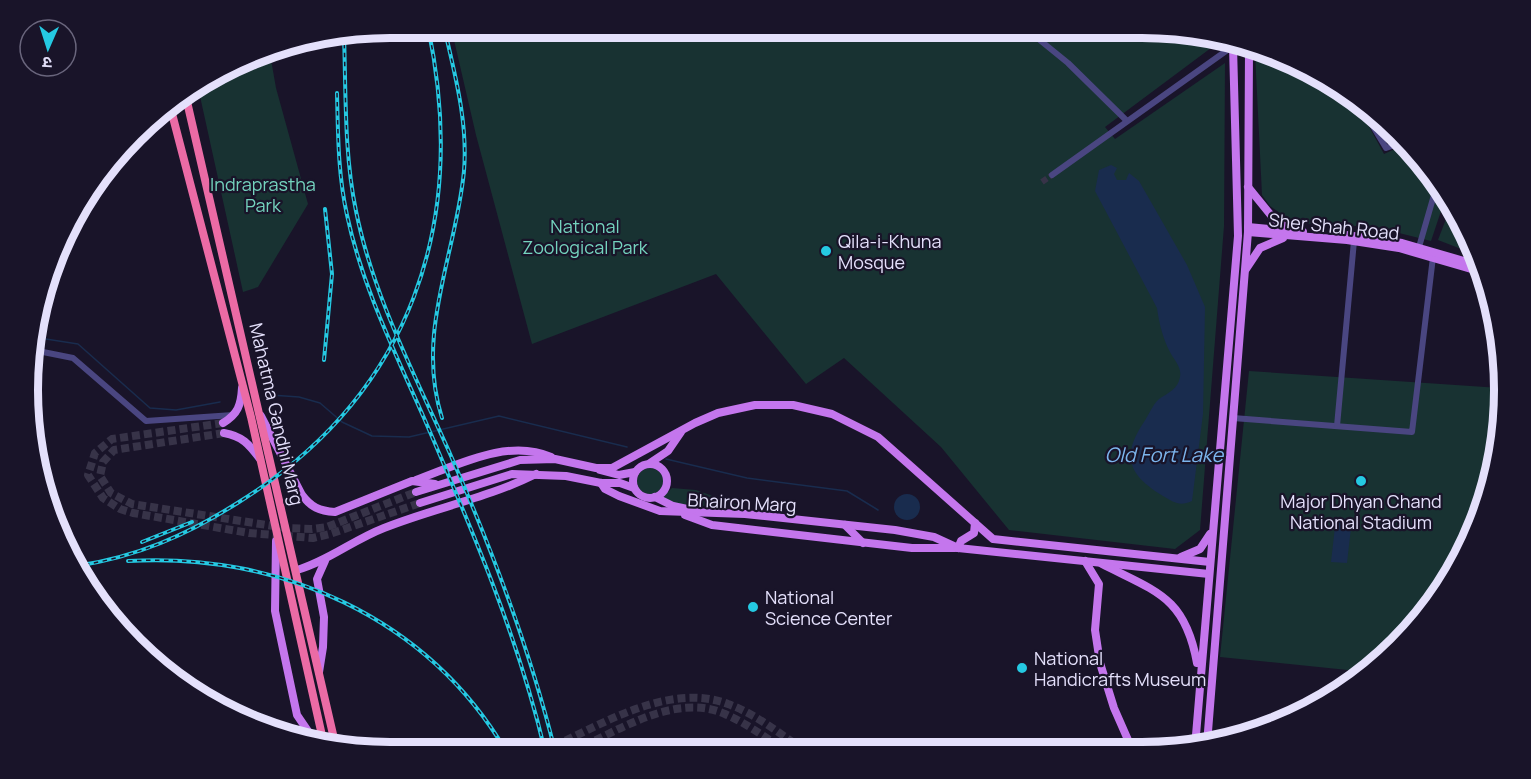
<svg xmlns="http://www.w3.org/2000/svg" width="1531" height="779" font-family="Manrope,'Noto Sans Devanagari',sans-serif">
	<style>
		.green { fill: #183232 }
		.water { fill: #192c4e }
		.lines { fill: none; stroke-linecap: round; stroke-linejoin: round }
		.stream { stroke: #192c4e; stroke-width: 1.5 }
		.minor-tunnel { stroke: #373348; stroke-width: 6; stroke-dasharray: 6 3; stroke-linecap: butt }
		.major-tunnel { stroke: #373348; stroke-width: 8; stroke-dasharray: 8 4; stroke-linecap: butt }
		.minor { stroke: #4a4681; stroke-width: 6 }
		.major { stroke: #c476ed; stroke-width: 8 }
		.highway { stroke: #eb6ba5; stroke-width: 8 }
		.rail-casing { stroke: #25c9e2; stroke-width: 4 }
		.rail { stroke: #191429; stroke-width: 1.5; stroke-dasharray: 4.5; stroke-linecap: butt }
		.poi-dot { fill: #25c9e2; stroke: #191429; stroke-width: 2 }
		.labels { text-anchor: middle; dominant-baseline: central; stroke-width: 4.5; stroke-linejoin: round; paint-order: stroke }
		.park-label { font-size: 18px; fill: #74d3be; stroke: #191429 }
		.street-label { font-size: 18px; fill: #e4e0fb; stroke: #191429 }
		.poi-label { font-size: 18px; fill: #e4e0fb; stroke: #191429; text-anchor: start }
		.water-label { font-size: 20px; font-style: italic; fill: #7cb5ed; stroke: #191429 }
		.rim { fill: none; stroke: #e4e0fb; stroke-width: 8 }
	</style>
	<rect width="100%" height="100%" fill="#191429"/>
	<g class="green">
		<polygon points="451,27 1165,28 1219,42 1105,127 1115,139 1225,63 1224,226 1200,530 1175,549 1009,530 941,447 844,358 806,384 716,274 532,344 476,135"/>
		<polygon points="269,48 276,88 308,204 258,287 243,292 198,87"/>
		<polygon points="1255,52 1302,64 1359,108 1384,154 1406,144 1414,150 1444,202 1431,241 1375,227 1294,223 1270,206 1262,195"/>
		<polygon points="1449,211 1474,254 1438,240"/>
		<polygon points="1249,371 1500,388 1503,413 1467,550 1429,610 1367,672 1220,657"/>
		<circle cx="650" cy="481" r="13"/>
		<polygon points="672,488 696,490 741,506 698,506 673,503 663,497"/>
	</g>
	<g class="water">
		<path d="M1111,165L1117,168L1114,174L1117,180H1126L1129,173L1139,181L1187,265L1205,307L1203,414L1192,501C1179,507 1174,502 1163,496C1128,475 1121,456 1144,422C1148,416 1153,404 1159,399C1168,393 1178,389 1180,377C1182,367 1174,360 1170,352C1163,339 1159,323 1157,308L1095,191L1099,170Z"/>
		<circle cx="907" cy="507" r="13"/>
		<polygon points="1336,518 1352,519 1347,563 1331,562"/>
	</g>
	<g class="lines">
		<g class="stream">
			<polyline points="33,337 78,344 150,408 176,410 220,402"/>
			<polyline points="271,395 299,397 320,403 342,422 372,436 409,437 499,416 627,447"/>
			<polyline points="666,459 747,478 847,491 878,510"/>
		</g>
		<polyline class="minor-tunnel" points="1042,182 1052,175"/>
		<g class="major-tunnel">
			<polyline points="223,423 112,439 95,453 88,475 103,498 120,509 133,513 249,533 313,538 330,534 420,503"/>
			<polyline points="224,433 114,450 103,462 100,476 111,493 132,504 286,528 312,529 327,527 416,492"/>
			<path d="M544,751C597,727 668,681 728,704C756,714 780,734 804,750"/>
			<path d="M574,751C617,731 676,692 725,714C746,723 765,737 784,750"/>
		</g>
		<g class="minor">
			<polyline points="502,27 544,36 606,27"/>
			<polyline points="1025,28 1068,63 1127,121"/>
			<polyline points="1365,113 1386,148 1403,142"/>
			<polyline points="1052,175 1233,46"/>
			<polyline points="1419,247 1436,188"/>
			<polyline points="33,350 73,358 146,421 233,415"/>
			<polyline points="1233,418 1412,432 1433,257"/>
			<polyline points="1337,426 1354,241"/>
		</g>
		<g class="major">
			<polyline points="1248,187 1274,219 1289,229"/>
			<polyline points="1248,227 1303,232"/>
			<polyline points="1248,232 1347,240 1399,248 1485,273"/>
			<polyline points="1339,234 1402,243 1481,266"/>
			<polyline points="1246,269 1260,248 1283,238"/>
			<path d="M261,416L302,495C311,507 319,511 335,512L412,481L435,484"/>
			<path d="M223,423C238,414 241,405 242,388"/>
			<path d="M224,433C242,436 249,444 260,459"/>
			<polyline points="650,463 668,451 681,432"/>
			<circle cx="650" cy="481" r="17"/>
			<polyline points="600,470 619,475 635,472"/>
			<path d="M416,480C458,465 508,438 551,457"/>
			<polyline points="601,483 605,489 619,496 660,511 745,514 895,530 934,537 958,548 1209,574"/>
			<polyline points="416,492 520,460 555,459 596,468 612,468 695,423 718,413 755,405 793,405 832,414 878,437 993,539 1210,562"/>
			<polyline points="655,497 673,506 692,510"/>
			<polyline points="420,503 512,474 566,476 601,483 620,483 634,488"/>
			<polyline points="685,515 712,525 912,548 955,548"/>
			<polyline points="845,525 863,543"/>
			<polyline points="276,541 275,611 297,715 312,737"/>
			<polyline points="958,548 961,541 974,533 975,523"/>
			<polyline points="1181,557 1200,549 1210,534"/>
			<polyline points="1085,561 1099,584 1095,630 1100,663 1114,708 1132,749"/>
			<path d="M1102,564C1157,592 1185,597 1197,663"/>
			<path d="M297,570C328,561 353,540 384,528C434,508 488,498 536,474"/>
			<polyline points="319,672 323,647 324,617 317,579 325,561"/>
			<polyline points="1207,744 1248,232 1249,50"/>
			<polyline points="1195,747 1238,236 1233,46"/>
		</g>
		<g class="highway">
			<polyline points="185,93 335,743"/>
			<polyline points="169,102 251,417 323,740"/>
		</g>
		<defs>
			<g id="rail">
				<path d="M344,35C346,93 344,153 356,211C373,296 416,377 451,456C493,552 530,649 555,751"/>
				<path d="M337,93C338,134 338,175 347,215C362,286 395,352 424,418C471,527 518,636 545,751"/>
				<polyline points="324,360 332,274 325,209"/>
				<path d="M442,418C415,333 456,255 464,171C468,122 455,75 444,27"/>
				<polyline points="142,542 192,522"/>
				<path d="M128,561C279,552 427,617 506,751"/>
				<path d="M76,566C137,557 187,535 239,502C412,394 469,222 428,27"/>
			</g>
		</defs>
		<use href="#rail" class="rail-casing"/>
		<use href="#rail" class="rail"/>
	</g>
	<g class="poi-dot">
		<circle cx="826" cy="251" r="6"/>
		<circle cx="1361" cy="481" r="6"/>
		<circle cx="753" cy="607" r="6"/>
		<circle cx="1022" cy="668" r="6"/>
	</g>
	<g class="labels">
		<g class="park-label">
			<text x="263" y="184">Indraprastha<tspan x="263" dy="21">Park</tspan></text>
			<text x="585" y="226">National<tspan x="585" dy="21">Zoological Park</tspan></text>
		</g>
		<g class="street-label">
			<text transform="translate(1334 226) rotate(6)">Sher Shah Road</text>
			<text transform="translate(277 414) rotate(77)">Mahatma Gandhi Marg</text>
			<text transform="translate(742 502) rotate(3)">Bhairon Marg</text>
		</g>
		<g class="poi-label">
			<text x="838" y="241">Qila-i-Khuna<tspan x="838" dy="21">Mosque</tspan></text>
			<text x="1361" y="501" text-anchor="middle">Major Dhyan Chand<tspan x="1361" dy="21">National Stadium</tspan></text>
			<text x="765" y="597">National<tspan x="765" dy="21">Science Center</tspan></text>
			<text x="1034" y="658">National<tspan x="1034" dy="21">Handicrafts Museum</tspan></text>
		</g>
		<g class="water-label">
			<text x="1164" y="454">Old Fort Lake</text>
		</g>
	</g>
	<path d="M0 0H1531V779H0ZM390 38H1142A352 352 0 0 1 1494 390V390A352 352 0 0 1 1142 742H390A352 352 0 0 1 38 390V390A352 352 0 0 1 390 38Z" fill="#191429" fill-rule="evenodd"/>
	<path class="rim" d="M390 38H1142A352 352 0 0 1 1494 390V390A352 352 0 0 1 1142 742H390A352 352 0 0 1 38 390V390A352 352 0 0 1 390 38Z"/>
	<g transform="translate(48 48) rotate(183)"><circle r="28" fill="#191429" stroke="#6a667d" stroke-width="1.5"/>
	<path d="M0-4.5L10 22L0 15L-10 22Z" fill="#25c9e2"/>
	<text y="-9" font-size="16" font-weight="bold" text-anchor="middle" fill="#e4e0fb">उ</text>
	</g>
</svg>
